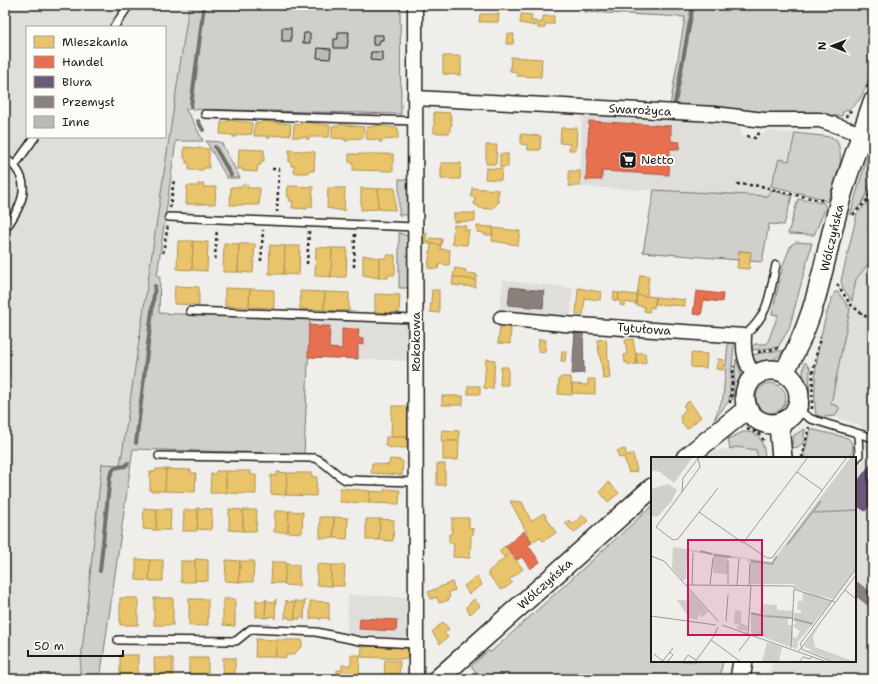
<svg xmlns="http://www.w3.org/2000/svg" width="878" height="684" font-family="'Shantell Sans',sans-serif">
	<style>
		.built { fill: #e0deda; fill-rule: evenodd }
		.green { fill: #d0cfcc; stroke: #767674 }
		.homes { fill: #e9c46a; stroke: #ac9253 }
		.shops { fill: #e76f51; stroke: #aa5641 }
		.offices { fill: #6d597a; stroke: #55475e }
		.industry { fill: #8a817c; stroke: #69635f }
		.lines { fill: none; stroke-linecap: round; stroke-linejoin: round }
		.stream { stroke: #706f6d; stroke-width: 4 }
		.building { fill: #bbbab6; stroke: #1c1c1c }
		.lane-casing { stroke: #1c1c1c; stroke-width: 10 }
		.street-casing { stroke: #1c1c1c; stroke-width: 17 }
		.secondary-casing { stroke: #1c1c1c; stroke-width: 22 }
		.path { stroke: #1c1c1c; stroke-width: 2.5; stroke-dasharray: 3 3; stroke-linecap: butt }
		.lane { stroke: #fdfcf7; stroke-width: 7 }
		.street { stroke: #fdfcf7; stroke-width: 14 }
		.secondary { stroke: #fdfcf7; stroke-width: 19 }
		.labels { text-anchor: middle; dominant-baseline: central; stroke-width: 4; stroke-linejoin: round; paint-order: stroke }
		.street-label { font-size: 12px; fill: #1c1c1c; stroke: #fdfcf7 }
		.poi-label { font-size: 12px; fill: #1c1c1c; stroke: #fdfcf7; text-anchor: start }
		.inset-river { fill: none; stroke: #a8a7a3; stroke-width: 2 }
		.inset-road { fill: none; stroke: #9b9a98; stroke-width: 1 }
		.view { fill: #c2185b; fill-opacity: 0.15; stroke: #c2185b; stroke-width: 2 }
		.inset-edge { fill: none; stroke: #1c1c1c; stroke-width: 2 }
	</style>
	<rect width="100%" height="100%" fill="#f0eeea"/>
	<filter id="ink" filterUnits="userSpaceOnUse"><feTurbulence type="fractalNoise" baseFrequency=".025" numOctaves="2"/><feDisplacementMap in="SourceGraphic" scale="8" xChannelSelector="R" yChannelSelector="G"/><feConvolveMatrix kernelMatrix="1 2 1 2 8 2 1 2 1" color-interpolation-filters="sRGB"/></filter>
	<g filter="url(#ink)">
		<g class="built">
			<path d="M5,5H189L123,448L120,465L102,464L79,679H5ZM27,27H165V137H27Z"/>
			<polygon points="582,112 674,116 740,124 741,136 756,139 762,134 768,131 795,133 788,161 779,160 768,196 580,187"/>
			<polygon points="873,194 873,679 768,679 772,661 855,661 855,472 868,454 861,425 827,415 851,283 866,214"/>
			<polygon points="503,280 573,288 570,322 499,313"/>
			<polygon points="310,320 411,323 411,361 308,357"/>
			<polygon points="736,447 756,450 758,458 705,458 711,452"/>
			<polygon points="348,595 411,597 410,639 347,634"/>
		</g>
		<g class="green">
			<polygon points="189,5 400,5 401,114 185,109 192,119 203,141 176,141 157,276 160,276 159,313 310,320 304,454 133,449 100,679 79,679 102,464 120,465 123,448"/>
			<path d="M586,5H873C873,36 878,100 843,112L842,116L781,115L670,106L685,17L585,12Z"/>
			<path d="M795,133L832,137V139H836C847,161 835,181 827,202L820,198L771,186L779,159L789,161Z"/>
			<path d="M873,137C873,165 875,197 850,215Z"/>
			<polygon points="206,141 221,142 240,178 227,178"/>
			<polygon points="399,179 410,180 409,215 399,215"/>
			<polygon points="654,190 768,196 770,190 792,196 784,225 769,224 762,262 750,261 750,252 739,251 738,260 643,252"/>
			<polygon points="873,196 873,205 870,209 873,212 873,220 868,228 873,233 873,258 856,279 852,301 843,288 841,281 857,214"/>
			<polygon points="798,199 822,203 823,202 826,207 814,235 788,234"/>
			<polygon points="399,233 411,237 411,288 399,288"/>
			<polygon points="796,242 812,243 789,329 778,347 753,350 752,347 755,344 767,344 778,315 772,314 783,265 791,245"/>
			<path d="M835,292H838L850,309L831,404L838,406L839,409L835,416L823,417L816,415C811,381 820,323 835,292Z"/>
			<polygon points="728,342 734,344 729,401 714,420 723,398"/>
			<path d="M774,351H783C776,361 757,370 751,355Z"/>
			<polygon points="736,359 741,373 732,400"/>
			<path d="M805,362L810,368L809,409C803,400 801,371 805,362Z"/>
			<circle cx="771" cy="398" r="15"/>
			<polygon points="805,429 803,443 798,447 791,448 794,435"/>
			<path d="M810,429L848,438C854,444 854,451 849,458H803Z"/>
			<path d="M743,432C760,431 764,443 765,458H758L756,450L736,447L730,449L728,439Z"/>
			<polygon points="652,506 652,661 723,661 720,675 713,679 482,679 471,666 488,651 491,652"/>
		</g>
		<g class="homes">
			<polygon points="480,14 499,14 498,22 479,22"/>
			<polygon points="521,14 532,15 531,21 536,21 536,26 520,23"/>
			<polygon points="543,16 554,16 554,24 545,24 545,28 538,28 538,22 543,22"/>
			<polygon points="507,34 514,34 513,44 506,44"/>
			<polygon points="443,56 461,56 461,75 443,74"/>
			<polygon points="511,57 542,59 541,77 517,76 517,72 510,71"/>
			<polygon points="434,112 450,113 452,125 450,126 450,133 434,133"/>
			<polygon points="228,120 252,123 252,134 236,135 236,137 233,137 233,135 220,134 221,122 227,122"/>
			<polygon points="262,121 291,124 290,135 270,136 270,138 267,138 267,136 254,136 255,123 261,123"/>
			<polygon points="301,122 330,125 329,137 309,137 309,139 306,139 306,137 293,137 294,124 300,125"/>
			<polygon points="340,124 364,127 363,138 348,139 348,141 345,141 345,139 332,138 332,126 339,126"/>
			<polygon points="374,125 398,128 398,139 382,140 382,142 379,142 379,140 366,139 367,127 373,127"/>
			<polygon points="561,128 577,128 576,150 569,150 570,144 560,143"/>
			<polygon points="521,134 541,136 540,150 528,150 528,145 521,144"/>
			<polygon points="486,145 497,145 496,164 486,164"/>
			<polygon points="184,147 209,149 209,168 203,168 203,170 189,170 189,163 186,163 186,159 184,158"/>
			<polygon points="239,149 264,150 264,161 261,161 261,165 258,165 257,172 243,171 243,169 238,169"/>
			<polygon points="289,150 315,152 314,171 308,171 308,173 294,173 294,166 291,166 291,162 289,162"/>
			<polygon points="349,154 393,154 393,171 353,170 353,163 349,162"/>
			<rect x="500" y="154" width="8" height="13"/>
			<polygon points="441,163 461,163 460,179 441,179"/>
			<polygon points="486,168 502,169 501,180 485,179"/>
			<rect x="569" y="171" width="11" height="15"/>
			<polygon points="198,184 204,184 203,187 216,187 215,204 186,204 187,186 198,186"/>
			<polygon points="242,185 248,185 247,188 260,188 259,205 230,205 231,187 242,187"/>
			<polygon points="288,186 313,187 312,207 307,206 307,209 292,208 293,201 289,201 290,197 287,197"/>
			<polygon points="328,188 345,188 344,211 327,208"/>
			<polygon points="361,188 378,189 378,209 361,210"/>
			<polygon points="384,188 395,188 395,210 378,209 378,189"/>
			<polygon points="472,188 499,190 497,201 500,201 491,209 480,208 474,204 475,197 471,197"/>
			<polygon points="454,213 475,213 475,221 454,222"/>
			<polygon points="454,225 466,226 465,230 469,230 467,245 452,244"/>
			<polygon points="477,226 493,227 493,235 484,235 484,233 477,232"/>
			<polygon points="493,228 520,231 518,245 492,241"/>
			<polygon points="421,233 427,233 426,241 430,242 430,238 442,239 441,245 421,243"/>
			<polygon points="178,241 193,241 192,270 177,269"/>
			<polygon points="193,241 208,242 207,271 192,270"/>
			<polygon points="224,243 239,244 238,272 223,272"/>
			<polygon points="239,244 255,244 253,273 238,272"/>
			<polygon points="431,244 441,245 440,249 450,250 449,265 439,264 438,269 428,268"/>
			<polygon points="270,245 285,246 284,274 269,274"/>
			<polygon points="285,246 300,246 299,275 284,274"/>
			<polygon points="316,247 332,248 331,277 315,276"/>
			<polygon points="332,248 347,248 346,277 331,277"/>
			<polygon points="739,251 751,252 749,269 737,268"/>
			<polygon points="363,255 379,258 379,278 363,275"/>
			<polygon points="387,255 395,255 395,275 388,275 388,278 379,278 379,258 387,258"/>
			<polygon points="455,268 466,270 465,273 476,274 478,277 476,277 476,280 453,277"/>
			<polygon points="640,275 649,276 647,296 637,295"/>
			<polygon points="453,277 476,280 475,287 452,285"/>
			<polygon points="175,286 199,287 199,305 174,304"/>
			<polygon points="225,288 250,289 249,307 225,306"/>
			<polygon points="578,288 601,292 600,300 585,298 583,315 576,314"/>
			<polygon points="250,289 274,290 274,308 249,307"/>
			<polygon points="432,290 439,290 439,313 430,312"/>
			<polygon points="300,291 325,292 324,310 300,309"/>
			<polygon points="325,292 349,293 349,311 324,310"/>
			<polygon points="614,292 619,293 618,301 613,300"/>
			<polygon points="619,293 637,295 636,304 625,302 625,306 620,305 621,301 618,301"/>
			<polygon points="375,294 400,295 399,313 375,312"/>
			<polygon points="637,295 656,297 654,308 650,307 649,312 644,311 645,307 636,305"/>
			<polygon points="656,297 685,300 685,306 655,304"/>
			<polygon points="500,327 511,328 510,344 498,343"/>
			<polygon points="539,339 546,340 545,352 538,351"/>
			<polygon points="606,339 609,368 602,369 597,340"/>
			<polygon points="633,339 637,364 628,365 628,362 625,363 624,355 627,354 625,340"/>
			<polygon points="562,351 566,351 565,361 561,361"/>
			<polygon points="636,353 645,353 646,363 637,364"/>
			<polygon points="691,353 707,354 706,368 691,367"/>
			<polygon points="486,359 495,360 493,389 484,388"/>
			<polygon points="718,359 724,360 723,370 716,369"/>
			<polygon points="501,367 508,367 508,385 500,385"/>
			<polygon points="609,368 610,378 603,379 602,369"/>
			<polygon points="561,377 571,377 572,395 558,394 559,379"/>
			<polygon points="588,379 595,379 595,394 572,393 572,384 588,385"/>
			<rect x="468" y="386" width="12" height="8"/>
			<rect x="442" y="396" width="21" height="9"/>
			<polygon points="689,401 701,417 687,429 682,423 680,415 686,409 683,406"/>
			<polygon points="392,406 408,406 408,437 391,437"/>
			<polygon points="442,430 459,431 459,441 441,441"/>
			<polygon points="386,437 407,437 407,448 390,448 390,447 385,446"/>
			<polygon points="443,441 459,441 458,460 443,460"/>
			<polygon points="625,449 627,456 633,454 637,471 629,473 624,457 619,458 617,451"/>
			<polygon points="390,459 401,460 403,462 402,475 371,473 372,463 389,465"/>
			<rect x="437" y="464" width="8" height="21"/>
			<polygon points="156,469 166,469 165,491 150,491 150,472 155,472"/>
			<polygon points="166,469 191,470 191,473 196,473 195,492 165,491"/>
			<polygon points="216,471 226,471 226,493 210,493 211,474 216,474"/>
			<polygon points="226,471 251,471 251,475 256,475 256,494 226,493"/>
			<polygon points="277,472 287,473 286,495 271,494 271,475 277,476"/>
			<polygon points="287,473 312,473 312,477 317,477 316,496 286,495"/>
			<polygon points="608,482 619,493 608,502 600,492"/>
			<polygon points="340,488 370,491 369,503 340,502"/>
			<polygon points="385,489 400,490 399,504 369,503 370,491 384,492"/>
			<polygon points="510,501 522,502 531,521 544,513 556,533 543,541 540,537 532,542"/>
			<polygon points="144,508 157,509 156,530 143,529"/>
			<polygon points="197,508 212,509 211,530 197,529"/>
			<polygon points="157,509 171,509 170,530 156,530"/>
			<polygon points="229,509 243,510 243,531 229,530"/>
			<polygon points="184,510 198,510 197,531 183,531"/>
			<polygon points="243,510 257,510 256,531 243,531"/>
			<polygon points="275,511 289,511 288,532 274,532"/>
			<polygon points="289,511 303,512 302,533 288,532"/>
			<polygon points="583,515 588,521 574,533 565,523 569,520 573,524"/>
			<rect x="320" y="517" width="14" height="21"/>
			<polygon points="334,517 348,518 347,539 334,538"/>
			<polygon points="452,518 469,518 469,528 474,529 473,534 471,536 470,558 453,557 454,545 449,542 449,534 452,534"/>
			<polygon points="366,519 380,519 379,540 366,540"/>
			<polygon points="380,519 394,520 393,541 379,540"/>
			<polygon points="505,546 510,553 504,557 499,551"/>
			<polygon points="510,553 523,569 509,580 512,583 504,589 500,589 488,574 489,571"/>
			<polygon points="136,559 150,560 149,581 136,580"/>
			<polygon points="195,559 208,560 208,581 194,580"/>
			<polygon points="150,560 163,560 163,581 149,581"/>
			<polygon points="226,560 240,561 239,582 225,581"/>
			<rect x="181" y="561" width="14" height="21"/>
			<polygon points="240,561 254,561 253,582 239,582"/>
			<polygon points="272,562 286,562 285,583 271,583"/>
			<polygon points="286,564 299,565 299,586 284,585"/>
			<polygon points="317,564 331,565 331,586 317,585"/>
			<polygon points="331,565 345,565 344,586 331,586"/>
			<polygon points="477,576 482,585 469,594 464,586"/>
			<polygon points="452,582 455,590 449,592 450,597 448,598 449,600 439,603 437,597 431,599 428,592"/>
			<rect x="120" y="598" width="18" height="27"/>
			<rect x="154" y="598" width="19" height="27"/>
			<polygon points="189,599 208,599 208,625 189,626"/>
			<polygon points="223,599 235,599 235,626 223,625"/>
			<polygon points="256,599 257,601 265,601 266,599 265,618 257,616 256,618"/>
			<polygon points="266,599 267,601 275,602 276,599 275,619 274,616 265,618"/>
			<polygon points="474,599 480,606 470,614 466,607"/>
			<polygon points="286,600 287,602 295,602 295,600 295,619 289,619 289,617 286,617 285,619"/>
			<polygon points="295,600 296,602 304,602 305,600 304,620 303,617 300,617 300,619 295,619"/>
			<polygon points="310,601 329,602 329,620 328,618 320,618 320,620 319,618 311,618 310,620"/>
			<polygon points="443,622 449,629 444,633 448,637 440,644 432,632"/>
			<polygon points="256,639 276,640 276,657 255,657"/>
			<polygon points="276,640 302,640 302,646 293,655 286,655 286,658 276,657"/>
			<polygon points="362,646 408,648 407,659 361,657"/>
			<rect x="120" y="655" width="18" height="24"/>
			<polygon points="351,655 360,655 359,675 337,674 337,670 342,670 342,665 351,665"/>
			<polygon points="154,658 173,658 173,679 155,679"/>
			<rect x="189" y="658" width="19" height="21"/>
			<rect x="223" y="658" width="12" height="21"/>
			<polygon points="385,660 400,661 399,679 384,679"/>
		</g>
		<g class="shops">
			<polygon points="589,121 671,126 671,141 680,142 679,149 670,149 669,175 602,171 602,180 586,180"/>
			<polygon points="696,291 723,294 722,302 704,300 701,315 693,314"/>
			<polygon points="309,325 318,326 318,328 320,328 320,326 330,326 329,348 342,349 342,329 359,329 358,338 364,339 364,345 358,344 358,359 308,357"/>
			<polygon points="524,531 532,543 528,545 540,562 530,569 522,557 517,560 506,546"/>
			<polygon points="360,618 397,620 396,631 359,629"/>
		</g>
		<polygon class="offices" points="873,461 873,501 865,511 855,504 855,485"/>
		<g class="industry">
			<polygon points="510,287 544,291 543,308 508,305"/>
			<polygon points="575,331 583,331 584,373 572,374"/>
			<polygon points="855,581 873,594 873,609 855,595"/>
		</g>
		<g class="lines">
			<g class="stream">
				<polyline points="675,103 693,5"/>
				<polyline points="191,106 204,5"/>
				<polyline points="198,121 203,130"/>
				<polyline points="215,147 231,175"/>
				<polyline points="136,443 155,286"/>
				<polyline points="100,571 110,476 114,468 125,466 128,463"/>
			</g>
		</g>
		<g class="building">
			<rect x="282" y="28" width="9" height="13"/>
			<polygon points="338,32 349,32 347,48 334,48 334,39 338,39"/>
			<polygon points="304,33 310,33 310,43 303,43"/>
			<polygon points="373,35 383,35 383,40 380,40 379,45 373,45"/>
			<polygon points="318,48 331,49 330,59 317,58"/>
			<polygon points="371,52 382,52 382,61 370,60"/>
		</g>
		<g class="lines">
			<defs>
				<g id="lane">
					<polyline points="114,27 129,5"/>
					<polyline points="205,114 415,121"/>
					<path d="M5,158C34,179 24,204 5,229"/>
					<polyline points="15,165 35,137"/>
					<polyline points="169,217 415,227"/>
					<polyline points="190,311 415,319"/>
					<path d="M744,336C770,314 769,296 776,265"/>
					<polyline points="797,410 811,419 873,438"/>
					<path d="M159,456L315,458C327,463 334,474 346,480L416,482"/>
					<polyline points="855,460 859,455 858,434"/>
					<polyline points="118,640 236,641 251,629 316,632 360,641 415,644"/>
				</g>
				<g id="street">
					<polyline points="415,5 416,679"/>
					<polyline points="415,98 715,114 764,120 820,120 862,134"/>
					<path d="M501,318L564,324L744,336C743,353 745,363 755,377"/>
				</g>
				<g id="secondary">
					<circle cx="772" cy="397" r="27"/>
					<path d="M784,372C820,312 823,258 842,194C851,163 863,132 873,102"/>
					<polyline points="779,425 782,458"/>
					<polyline points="686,458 747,409"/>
					<polyline points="438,679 652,488"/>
					<polyline points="740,679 743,661"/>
				</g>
			</defs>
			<use href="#lane" class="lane-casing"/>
			<use href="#street" class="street-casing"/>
			<use href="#secondary" class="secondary-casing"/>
			<g class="path">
				<polyline points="867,88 873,71"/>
				<polyline points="846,117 848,112 854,110"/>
				<polyline points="747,136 755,138 760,132"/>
				<polyline points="272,169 279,169 277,212"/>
				<polyline points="737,184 761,186 786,193 825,201"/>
				<polyline points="170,208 174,179"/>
				<polyline points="853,215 868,199 873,182"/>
				<polyline points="163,253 168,225"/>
				<polyline points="215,259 217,228"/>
				<polyline points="261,261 263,230"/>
				<polyline points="307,264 309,231"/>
				<polyline points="354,267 355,233"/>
				<polyline points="837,284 851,305 873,322"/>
				<polyline points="758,352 780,348"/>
				<polyline points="730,403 734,366"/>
				<polyline points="812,409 813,370 820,337"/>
				<polyline points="747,429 758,433 765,442"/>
				<polyline points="802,458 809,427"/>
			</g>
			<use href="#lane" class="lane"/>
			<use href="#street" class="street"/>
			<use href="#secondary" class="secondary"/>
		</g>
	</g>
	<defs>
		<symbol id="supermarket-square" viewBox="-11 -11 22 22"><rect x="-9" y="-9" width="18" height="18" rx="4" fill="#1c1c1c" stroke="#fdfcf7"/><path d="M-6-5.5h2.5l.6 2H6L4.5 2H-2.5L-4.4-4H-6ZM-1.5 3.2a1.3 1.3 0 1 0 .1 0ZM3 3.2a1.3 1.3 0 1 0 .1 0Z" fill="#fff"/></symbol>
	</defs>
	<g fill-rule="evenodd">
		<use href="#supermarket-square" x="618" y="150" width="20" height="20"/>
	</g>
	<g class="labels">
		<g class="street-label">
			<text transform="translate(640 110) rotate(3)">Swarożyca</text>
			<text transform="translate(832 238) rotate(-77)">Wólczyńska</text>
			<text transform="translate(644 329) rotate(4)">Tytułowa</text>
			<text transform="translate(416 342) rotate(-90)">Rokokowa</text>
			<text transform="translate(545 584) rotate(-42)">Wólczyńska</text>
		</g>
		<g class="poi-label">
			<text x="641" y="160">Netto</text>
		</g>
	</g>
	<g transform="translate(651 457)">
		<rect width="205" height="205" fill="#f0eeea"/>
		<path d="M0,0H42L23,26L9,15L0,13ZM200,0L205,3V112L182,142L166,138L181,144L145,187L148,186L145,192L141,190L142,182L140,190L100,176V156L109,157L110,147L126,148V153L142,154L141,162H137V168H141L142,180L145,182L149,174L142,169L145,166L142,163L143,156H150V153L146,152L147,144H151L152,135L164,137L144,132L143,127H99V104L96,105V102L77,101L76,117L62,116V98L37,94L35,122L32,124L21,111L22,90L121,105ZM17,27L26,33L20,45L6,60L0,59V32ZM39,134L57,155L51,160L48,157L46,163L38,161L26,143H35ZM84,153L90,154V166L97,169L96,174L86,172V169H90L83,166ZM167,170L162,180L164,190L204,205H192L172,196L190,205H185L155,193H163L155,191L153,188L155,185L156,189V185ZM116,185L131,190L128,205H111Z" fill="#d0cfcc"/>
		<path class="inset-river" d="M163,55L205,53M136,88L170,44M49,94L61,97M63,98L80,100M100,104L121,107L126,99M100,156L113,159M114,159L141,161M143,162L162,167"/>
		<path class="inset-road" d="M48,0L32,21L31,35L5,70L22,83L27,82L67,31M146,15L171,33M31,35L49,10L47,1M48,55L92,86L157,0M93,85L116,101H121L196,0M0,99L13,104L67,164M35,128L142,129L145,133L184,145M41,128L42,96M59,128L62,101M77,128V104M86,128L88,102M98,128L99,106M194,133L205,142M0,159L65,168M75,164L77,138M71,168L176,205M97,177L100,128M60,183L90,205M140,191L143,132M88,194L100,178M148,194L205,118M3,197L13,205M11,205L22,191M16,205L22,198L19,195M32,205L37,198L45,203M44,205L63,179L67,170M148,205L152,200L159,202L161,199M182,205L152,193L149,187L205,112"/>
		<path class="view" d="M37,83H111V178H37Z"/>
		<rect width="205" height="205" class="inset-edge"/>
	</g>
	<rect width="878" height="684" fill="none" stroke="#fdfcf7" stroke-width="20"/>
	<rect x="10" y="10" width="858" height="664" fill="none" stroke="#1c1c1c" stroke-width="1.5" filter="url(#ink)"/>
	<rect x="26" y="26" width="140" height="112" fill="#fdfcf7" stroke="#a3a29f"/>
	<rect x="34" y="36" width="20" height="12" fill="#e9c46a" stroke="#a3a29f"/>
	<text x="62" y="46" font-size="12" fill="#1c1c1c">Mieszkania</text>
	<rect x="34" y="56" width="20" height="12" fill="#e76f51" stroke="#a3a29f"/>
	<text x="62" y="66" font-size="12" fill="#1c1c1c">Handel</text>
	<rect x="34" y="76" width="20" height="12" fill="#6d597a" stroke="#a3a29f"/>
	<text x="62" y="86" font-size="12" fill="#1c1c1c">Biura</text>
	<rect x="34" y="96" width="20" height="12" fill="#8a817c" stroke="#a3a29f"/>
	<text x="62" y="106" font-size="12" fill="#1c1c1c">Przemysł</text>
	<rect x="34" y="116" width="20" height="12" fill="#bbbab6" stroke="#a3a29f"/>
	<text x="62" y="126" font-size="12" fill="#1c1c1c">Inne</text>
	<g transform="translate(832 46) rotate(270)" stroke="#fdfcf7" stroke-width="3" paint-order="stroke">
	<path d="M0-3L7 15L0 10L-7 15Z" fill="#1c1c1c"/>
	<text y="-6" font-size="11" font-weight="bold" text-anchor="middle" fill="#1c1c1c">N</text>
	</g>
	<path d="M28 650v6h95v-6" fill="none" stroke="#1c1c1c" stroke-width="2"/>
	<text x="34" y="650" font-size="12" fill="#1c1c1c" stroke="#fdfcf7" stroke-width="3" paint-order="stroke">50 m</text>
</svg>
